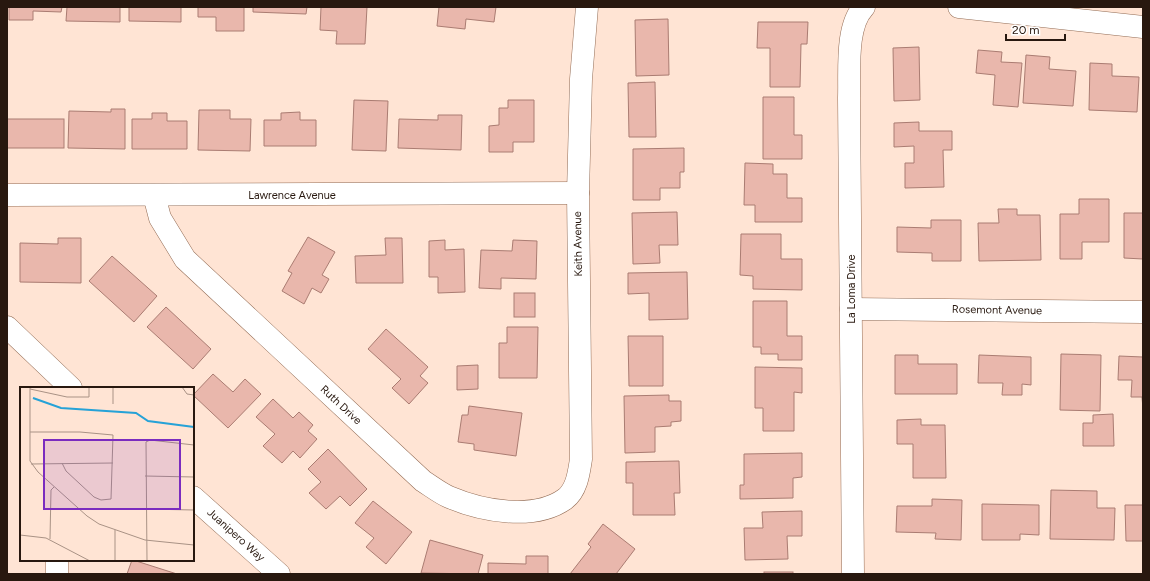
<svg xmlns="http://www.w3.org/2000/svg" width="1150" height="581" font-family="Figtree,sans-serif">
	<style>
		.building { fill: #e9b7ac; stroke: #aa7c72 }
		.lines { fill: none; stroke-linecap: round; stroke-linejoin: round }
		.minor-casing { stroke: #936c55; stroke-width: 23 }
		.minor { stroke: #fff; stroke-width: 22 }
		.labels { text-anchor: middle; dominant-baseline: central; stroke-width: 3; stroke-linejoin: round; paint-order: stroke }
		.street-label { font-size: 11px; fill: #28180f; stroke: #fff }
		.inset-river { fill: none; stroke: #26a2d7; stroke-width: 2 }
		.inset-road { fill: none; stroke: #a99285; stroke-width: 1 }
		.view { fill: #7b2cbf; fill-opacity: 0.15; stroke: #7b2cbf; stroke-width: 2 }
		.inset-edge { fill: none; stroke: #28180f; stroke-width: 2 }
	</style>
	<rect width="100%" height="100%" fill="#ffe4d4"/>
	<g class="building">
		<polygon points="9,7 62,7 61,12 33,11 33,20 9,20"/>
		<polygon points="67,7 120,7 120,22 66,21"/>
		<polygon points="129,7 181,7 181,22 129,21"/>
		<polygon points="198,7 244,7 244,31 216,31 216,17 198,17"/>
		<polygon points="253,7 307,7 306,14 253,12"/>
		<polygon points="321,7 367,7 365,44 336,44 337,31 320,30"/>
		<polygon points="439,7 496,7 494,22 466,19 465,29 437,26"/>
		<polygon points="668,19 669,75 636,76 635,20"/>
		<polygon points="758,22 808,22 807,44 801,44 800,87 770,87 770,48 757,48"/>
		<polygon points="919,47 920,100 894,101 893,48"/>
		<polygon points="978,50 1002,52 1001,62 1022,63 1018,107 993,105 995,75 976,73"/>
		<polygon points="1026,55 1050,57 1049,69 1076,71 1073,106 1023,103"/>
		<polygon points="1090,63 1112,64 1112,76 1139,77 1137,112 1089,110"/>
		<polygon points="655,82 656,137 629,137 628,83"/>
		<polygon points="763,97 794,97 794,135 802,135 802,159 763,159"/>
		<polygon points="354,100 388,101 386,151 352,150"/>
		<polygon points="508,100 534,100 534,142 513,142 513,152 489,152 489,126 499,125 499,108 508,108"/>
		<polygon points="111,109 125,109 125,149 68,148 69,111 111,112"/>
		<polygon points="199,110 230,110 230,119 251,119 250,151 198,150"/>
		<polygon points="300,112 300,120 316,120 316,146 264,146 264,120 281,120 281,113"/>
		<polygon points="152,113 167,113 167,121 187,121 187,149 132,149 132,119 152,119"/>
		<polygon points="438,115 462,115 461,150 398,148 399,119 438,120"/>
		<rect x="7" y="119" width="57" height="29"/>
		<polygon points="919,122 919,131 952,131 952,150 943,150 944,187 905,188 905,163 914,163 914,146 894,147 894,123"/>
		<polygon points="684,148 684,172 680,172 680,188 660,188 660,200 633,200 633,149"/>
		<polygon points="745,163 773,164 773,174 787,174 787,198 802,198 802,222 755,222 755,205 744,205"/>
		<polygon points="1079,199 1109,199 1109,242 1082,242 1082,259 1060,259 1060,214 1079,214"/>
		<polygon points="998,209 1017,209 1017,215 1040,215 1041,260 979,261 978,223 999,223"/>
		<polygon points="677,212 678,245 659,245 660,263 633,264 632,213"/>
		<polygon points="1124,213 1143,213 1143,259 1124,258"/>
		<polygon points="931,220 961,220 961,261 932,261 932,253 897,252 897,227 931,228"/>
		<polygon points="741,234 781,234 781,259 802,259 802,290 753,289 753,276 740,275"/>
		<polygon points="308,237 335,252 322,275 329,279 321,293 312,288 304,304 282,291 292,273 288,271"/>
		<polygon points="58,238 81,238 81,283 20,282 20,243 58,244"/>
		<polygon points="385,238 402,238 403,283 356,283 355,256 386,255"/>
		<polygon points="445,240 445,250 464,249 465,292 438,293 438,277 429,277 429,241"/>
		<polygon points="513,240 537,241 536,279 501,278 501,289 479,288 481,250 512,251"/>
		<polygon points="112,256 157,296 134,322 89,281"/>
		<polygon points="687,272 688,319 649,320 649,293 628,294 628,273"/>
		<rect x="514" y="293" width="21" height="24"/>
		<polygon points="753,301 787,301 787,336 802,336 802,360 778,360 778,354 761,354 761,347 753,347"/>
		<polygon points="166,307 211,349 193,369 147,327"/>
		<polygon points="507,327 538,327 537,378 499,378 499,343 507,343"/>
		<polygon points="386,329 428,367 420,376 428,383 409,404 392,388 401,379 368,349"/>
		<polygon points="628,336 663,336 663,386 629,386"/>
		<polygon points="1061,354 1101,355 1100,411 1060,410"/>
		<polygon points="895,355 918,355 918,364 957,364 957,394 895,394"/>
		<polygon points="979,355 1031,357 1031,385 1022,384 1022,395 1002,395 1003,383 978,383"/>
		<polygon points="1119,356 1143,357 1143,409 1142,397 1131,397 1132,380 1118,380"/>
		<polygon points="478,365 478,389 457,390 457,366"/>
		<polygon points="755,367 802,368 802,393 794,392 794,431 763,431 763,408 755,408"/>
		<polygon points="213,374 233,392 245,379 261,394 228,428 193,395"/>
		<polygon points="669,395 669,401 681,401 681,421 671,422 671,426 655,427 655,452 625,453 624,396"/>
		<polygon points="273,399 293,418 299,412 313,425 308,431 317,439 300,458 293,451 282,463 263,446 275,434 256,417"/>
		<polygon points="469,406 522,413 516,456 474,450 474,444 458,442 462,415 468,415"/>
		<polygon points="1113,414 1114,446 1083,446 1083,423 1093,423 1093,415"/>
		<polygon points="921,419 921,425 945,425 946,478 913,478 913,444 897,444 897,420"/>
		<polygon points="328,449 367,489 350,506 340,496 326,509 309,493 321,482 308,469"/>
		<polygon points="802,453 802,477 793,478 793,498 740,499 740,485 744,485 744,454"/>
		<polygon points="679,461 680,493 674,493 675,515 633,515 633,483 626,483 626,462"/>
		<polygon points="1051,490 1097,491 1097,508 1115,508 1114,540 1050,539"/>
		<polygon points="932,499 962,500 961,540 935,539 936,533 896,532 897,506 932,506"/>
		<polygon points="373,501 412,532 386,564 366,547 374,538 355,523"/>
		<polygon points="982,504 1039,505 1039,535 1020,534 1020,540 982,540"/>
		<polygon points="1125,505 1143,505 1143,541 1126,541"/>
		<polygon points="802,511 802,536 787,536 788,559 745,560 744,528 763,528 762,512"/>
		<polygon points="603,524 635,549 616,574 570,574 591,547 588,544"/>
		<polygon points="430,540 483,555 478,574 421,573"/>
		<polygon points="526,556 548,556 548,574 488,574 488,563 526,564"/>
		<polygon points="132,560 133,560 177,574 127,574"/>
		<rect x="764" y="572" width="29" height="2"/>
	</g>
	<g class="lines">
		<defs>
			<g id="minor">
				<polyline points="959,7 1143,27"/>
				<polyline points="7,195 578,193"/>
				<path d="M154,195L160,218L185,259L423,481C431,486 440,493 449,497C482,511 534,521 565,499C577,490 579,472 581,459L578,193L581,79L587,7"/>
				<polyline points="851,309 1143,312"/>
				<polyline points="7,327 71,388"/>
				<polyline points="193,497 279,574"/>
				<polyline points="57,574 57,560"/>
				<path d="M853,574L849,98C850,73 845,26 864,7"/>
			</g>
		</defs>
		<use href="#minor" class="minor-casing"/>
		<use href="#minor" class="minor"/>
	</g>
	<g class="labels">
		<g class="street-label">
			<text x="292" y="195">Lawrence Avenue</text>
			<text transform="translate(578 244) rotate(-91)">Keith Avenue</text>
			<text transform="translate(851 289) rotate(-90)">La Loma Drive</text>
			<text transform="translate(997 310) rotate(1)">Rosemont Avenue</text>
			<text transform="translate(341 405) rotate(43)">Ruth Drive</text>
			<text transform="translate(236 535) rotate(42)">Juanipero Way</text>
		</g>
	</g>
	<g transform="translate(20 387)">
		<rect width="174" height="174" fill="#ffe4d4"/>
		<path class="inset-river" d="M13,11L41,21L116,26L128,34L174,40"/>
		<path class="inset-road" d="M10,0V74L18,85L67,129L79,137L125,153L174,158M162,0L167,7L174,8M10,2L47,10H69V0M93,17V0M10,45H60L93,48L91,112L81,113L74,110L46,84L42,76M11,77L93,76M125,89L174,90M125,122L174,123M0,148L26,151L70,174M30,152L31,103L34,100M95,174V143M127,174L126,55L130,53L174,58"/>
		<path class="view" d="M24,53H160V122H24Z"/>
		<rect width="174" height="174" class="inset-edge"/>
	</g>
	<rect width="1150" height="581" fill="none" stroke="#28180f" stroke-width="16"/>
	<path d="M1006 34v6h59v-6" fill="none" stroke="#28180f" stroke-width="2"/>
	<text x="1012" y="34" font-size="12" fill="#28180f" stroke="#ffffff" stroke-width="3" paint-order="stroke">20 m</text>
</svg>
